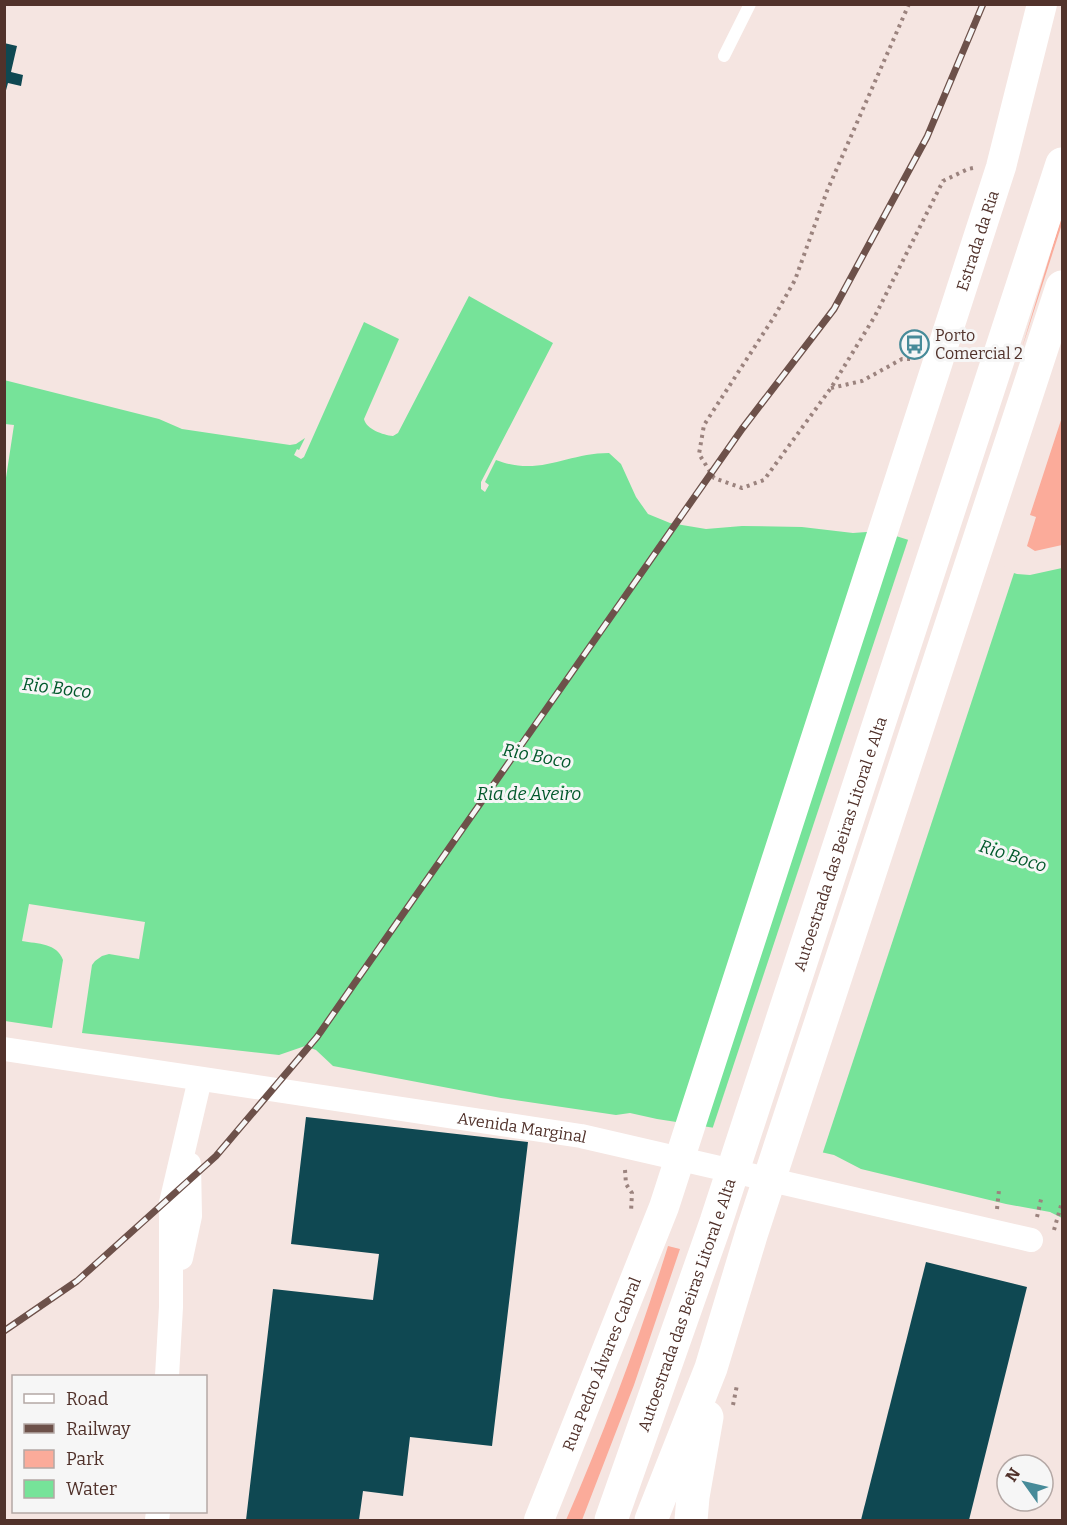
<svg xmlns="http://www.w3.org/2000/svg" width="1067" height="1525" font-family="Bitter,serif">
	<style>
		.green { fill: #fbab9a }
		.water { fill: #76e399 }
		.pier { fill: #f5e5e1 }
		.building { fill: #0f4852 }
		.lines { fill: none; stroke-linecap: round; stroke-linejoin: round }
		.path { stroke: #9b837e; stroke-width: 4; stroke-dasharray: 3 4.5; stroke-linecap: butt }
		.service { stroke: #fff; stroke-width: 12 }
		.minor { stroke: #fff; stroke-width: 24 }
		.tertiary { stroke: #fff; stroke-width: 30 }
		.motorway { stroke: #fff; stroke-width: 33 }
		.rail-casing { stroke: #6d514a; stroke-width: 7 }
		.rail { stroke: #f6f6f6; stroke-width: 4.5; stroke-dasharray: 14; stroke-linecap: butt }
		.labels { text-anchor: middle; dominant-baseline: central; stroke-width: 6; stroke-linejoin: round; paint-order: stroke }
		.street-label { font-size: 16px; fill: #51322b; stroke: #f6f6f6 }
		.poi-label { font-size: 16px; fill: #51322b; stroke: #f6f6f6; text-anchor: start }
		.water-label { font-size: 18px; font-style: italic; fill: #02592c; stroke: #f6f6f6 }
	</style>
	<rect width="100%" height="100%" fill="#f5e5e1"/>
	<g class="green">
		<polygon points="1062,215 1062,224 1021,351"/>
		<polygon points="1062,417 1062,545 1035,551 1027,546 1036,517 1030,515"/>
		<path d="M668,1246L680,1249L634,1385L582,1520H566C605,1431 639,1339 668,1246Z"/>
	</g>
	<path class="water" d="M469,296L553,343L481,482V489L485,492L489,485L485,482L496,460C540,477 566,453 609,453L621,464L636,497L648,514L670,523L706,529L742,526L802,527L853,533L880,531L1017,574L1030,575L1062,568V1218L1050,1212L1006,1204L861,1169L834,1155L715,1128L657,1119L630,1113L616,1115L501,1098L333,1066L316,1050L305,1046L279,1055L82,1033L92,965L95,961L102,956L109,954L139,959L145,922L29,904L22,941C38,944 57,943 63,960L52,1028L5,1021L4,491L14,425L5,424L4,380L159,419L182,429L290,445L296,444L305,438L299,450L297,449L294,455L301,459L304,457L364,322L399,339L364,419C366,429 383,435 393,436L398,433Z"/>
	<polygon class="pier" points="909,537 1015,570 822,1155 712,1130"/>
	<g class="building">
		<polygon points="4,43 17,46 11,72 23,75 21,86 8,83 5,94"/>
		<polygon points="306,1117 528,1142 492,1446 410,1437 403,1496 363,1491 359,1520 246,1520 273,1289 373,1300 379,1254 291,1244"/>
		<polygon points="926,1262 1027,1287 969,1520 861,1520"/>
	</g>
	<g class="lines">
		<g class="path">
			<polyline points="909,4 827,191 795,280 774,317 704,425 699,454 714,478 742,488 764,480 831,388 875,316 943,181 968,169 973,168"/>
			<polyline points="831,388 862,381 902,359 910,359"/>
			<polyline points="625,1170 626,1184 632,1193 631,1212"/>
			<polyline points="997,1209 999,1190"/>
			<polyline points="1037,1217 1042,1195"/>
			<polyline points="1054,1230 1062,1202"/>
			<polyline points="733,1405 737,1385"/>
		</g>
		<polyline class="service" points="724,56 750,4"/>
		<g class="minor">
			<path id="s1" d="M4,1049L581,1136L1031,1240"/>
			<polyline points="181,1258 190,1216 189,1164"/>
			<polyline points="167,1376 171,1307 171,1203 200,1079"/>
			<polyline points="157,1520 158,1512"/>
		</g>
		<path class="tertiary" id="s2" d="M539,1520L664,1207L1001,167L1042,4"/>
		<g class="motorway">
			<path id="s3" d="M611,1520L716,1222L1062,164"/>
			<polyline points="651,1520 711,1368 752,1232 1062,287"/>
			<polyline points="691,1520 693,1497 707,1417"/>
		</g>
		<defs>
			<polyline id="rail" points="4,1331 77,1281 216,1156 317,1037 742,429 834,309 927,137 983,4"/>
		</defs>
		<use href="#rail" class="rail-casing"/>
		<use href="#rail" class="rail"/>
	</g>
	<defs>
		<symbol id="bus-ring" viewBox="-11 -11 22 22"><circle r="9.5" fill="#f6f6f6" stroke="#478b99" stroke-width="1.5"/><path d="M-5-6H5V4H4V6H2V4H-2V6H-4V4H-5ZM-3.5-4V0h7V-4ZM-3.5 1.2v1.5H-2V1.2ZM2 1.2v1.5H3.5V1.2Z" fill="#478b99"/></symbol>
	</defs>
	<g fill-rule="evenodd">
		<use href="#bus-ring" x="898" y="328" width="33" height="33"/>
	</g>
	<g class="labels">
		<g class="street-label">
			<text stroke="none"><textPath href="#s2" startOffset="1353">Estrada da Ria</textPath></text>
			<text stroke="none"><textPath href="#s3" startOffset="714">Autoestrada das Beiras Litoral e Alta</textPath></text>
			<text stroke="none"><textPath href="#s1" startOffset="524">Avenida Marginal</textPath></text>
			<text stroke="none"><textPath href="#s3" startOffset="228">Autoestrada das Beiras Litoral e Alta</textPath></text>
			<text stroke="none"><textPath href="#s2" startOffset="168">Rua Pedro Álvares Cabral</textPath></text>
		</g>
		<g class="poi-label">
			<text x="935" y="335">Porto<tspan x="935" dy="18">Comercial 2</tspan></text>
		</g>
		<g class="water-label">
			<text transform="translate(57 688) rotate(7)">Rio Boco</text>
			<text transform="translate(537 756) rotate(11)">Rio Boco</text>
			<text x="529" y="794">Ria de Aveiro</text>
			<text transform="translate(1013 856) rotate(18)">Rio Boco</text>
		</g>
	</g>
	<rect width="1067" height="1525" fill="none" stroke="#51322b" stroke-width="12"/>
	<rect x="12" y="1375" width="195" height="138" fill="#f6f6f6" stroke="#b4a8a5" stroke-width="1.5"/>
	<rect x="24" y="1394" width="30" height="9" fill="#ffffff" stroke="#b4a8a5" stroke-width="1.5"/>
	<text x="66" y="1405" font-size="18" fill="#51322b">Road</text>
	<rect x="24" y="1424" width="30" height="9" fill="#6d514a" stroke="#b4a8a5" stroke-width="1.5"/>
	<text x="66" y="1435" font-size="18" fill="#51322b">Railway</text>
	<rect x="24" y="1450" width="30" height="18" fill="#fbab9a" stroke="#b4a8a5" stroke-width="1.5"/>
	<text x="66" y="1465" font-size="18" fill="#51322b">Park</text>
	<rect x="24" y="1480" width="30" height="18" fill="#76e399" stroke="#b4a8a5" stroke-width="1.5"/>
	<text x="66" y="1495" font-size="18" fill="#51322b">Water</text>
	<g transform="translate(1025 1483) rotate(304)"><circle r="28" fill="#f6f6f6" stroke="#b4a8a5" stroke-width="1.5"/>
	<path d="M0-4.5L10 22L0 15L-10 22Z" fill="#478b99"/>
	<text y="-9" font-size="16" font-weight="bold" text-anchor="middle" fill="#51322b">N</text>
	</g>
</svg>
